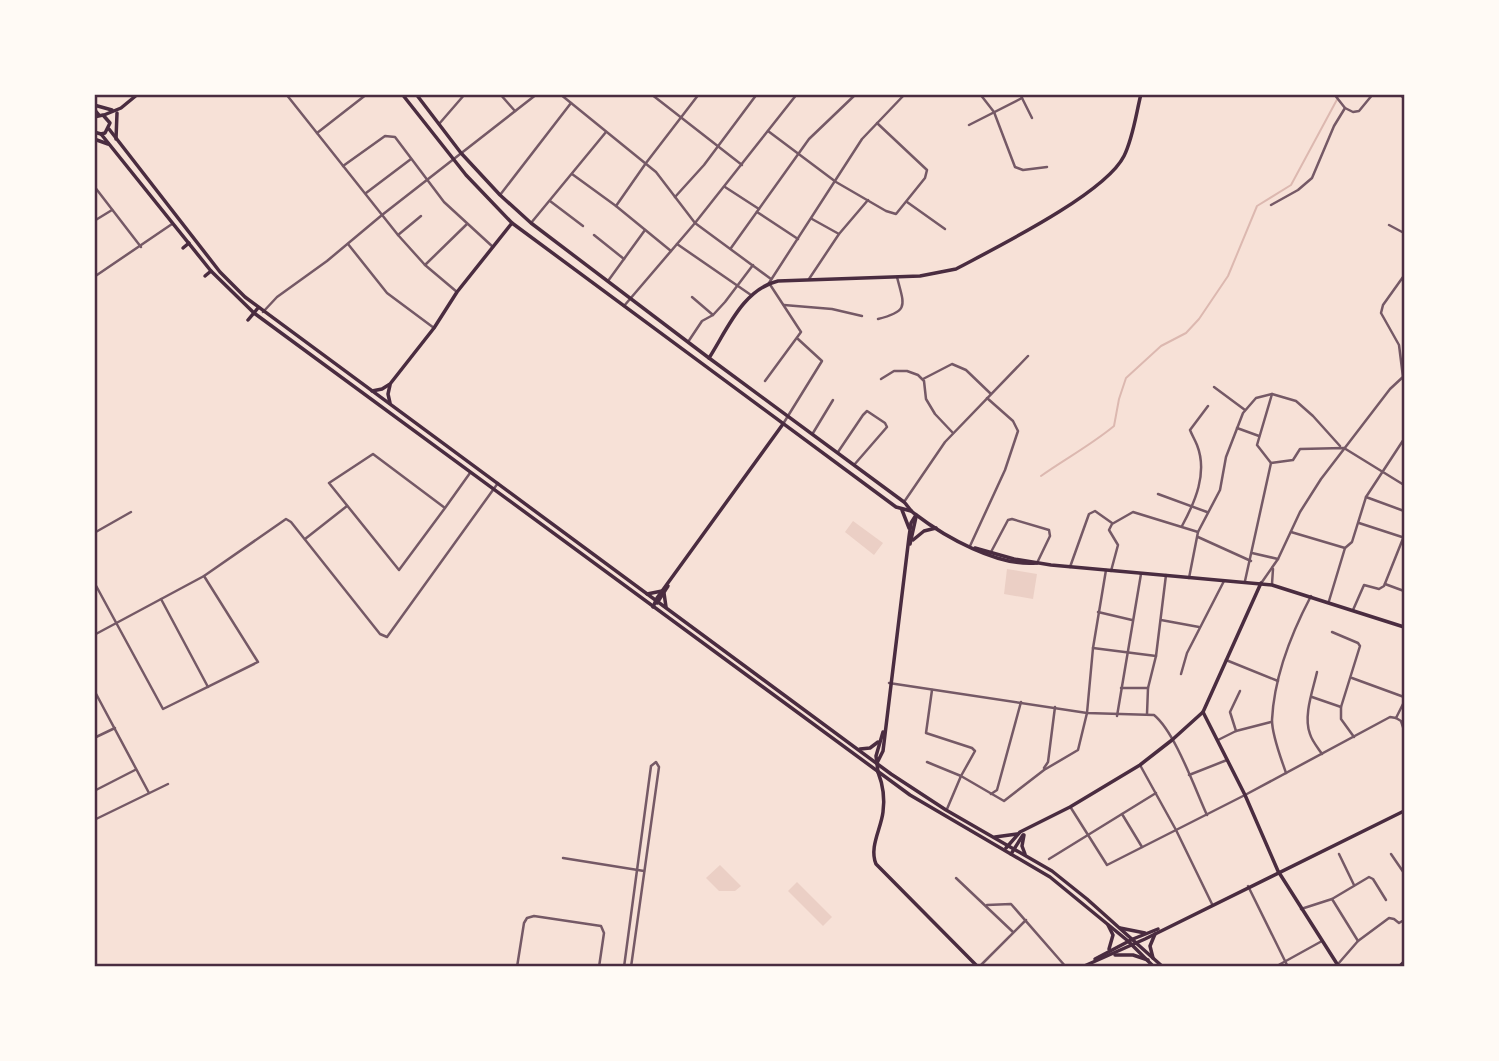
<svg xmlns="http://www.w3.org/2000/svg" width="1499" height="1061" font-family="'Noto Sans',sans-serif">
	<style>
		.green { fill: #ebcfc5 }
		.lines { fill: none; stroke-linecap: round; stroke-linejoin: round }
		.stream { stroke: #dcb8b0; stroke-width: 2 }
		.minor { stroke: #755966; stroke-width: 2.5 }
		.tertiary { stroke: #755966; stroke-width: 2.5 }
		.secondary { stroke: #4a2c40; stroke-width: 3.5 }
		.primary { stroke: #4a2c40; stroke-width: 3.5 }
		.trunk { stroke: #4a2c40; stroke-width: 3.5 }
		.neatline { fill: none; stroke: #4a2c40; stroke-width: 2.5 }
	</style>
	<rect width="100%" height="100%" fill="#f7e1d7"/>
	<g class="green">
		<polygon points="853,521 883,543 874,555 845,532"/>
		<polygon points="1007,569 1037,574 1033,599 1004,594"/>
		<polygon points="720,865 741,886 735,891 719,891 706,878"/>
		<polygon points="797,882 832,917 823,926 788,891"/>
	</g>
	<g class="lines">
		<path class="stream" d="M1041,476C1065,459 1091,445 1114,426L1119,399L1126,378L1161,346L1186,333L1199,319L1228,276L1257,206L1291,185L1340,94"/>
		<g class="minor">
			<polyline points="286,94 398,235 425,265 457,292"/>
			<polyline points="500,94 515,111"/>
			<polyline points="560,94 656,172 695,223 771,279"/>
			<polyline points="651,94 742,165"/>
			<polyline points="980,94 994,112 1015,167 1023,170 1047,167"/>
			<polyline points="1020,94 1032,118"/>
			<polyline points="1334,94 1345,108 1353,112 1359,111 1373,94"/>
			<polyline points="1399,94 1404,98"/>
			<polyline points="439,124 465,94"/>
			<polyline points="969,125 1022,98"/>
			<polyline points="768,131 836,182 886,211 896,214 925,178 927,170 877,123"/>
			<polyline points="317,133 367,94"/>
			<polyline points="343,166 385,136 395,137 444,202 493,247"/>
			<polyline points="572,174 616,206 671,251"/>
			<polyline points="94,186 141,247"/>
			<polyline points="725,187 759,209"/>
			<polyline points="366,193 411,159"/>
			<polyline points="500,195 571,103"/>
			<polyline points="675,197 704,165 757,94"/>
			<polyline points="550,201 583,226"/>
			<polyline points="907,202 945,229"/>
			<polyline points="1271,205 1298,190 1312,178 1334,126 1345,108"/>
			<polyline points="616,206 646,163 699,94"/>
			<polyline points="757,212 798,239"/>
			<polyline points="812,219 839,234"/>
			<polyline points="94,221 112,210"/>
			<polyline points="531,223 606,132"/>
			<polyline points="1389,225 1404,233"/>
			<polyline points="398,235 421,216"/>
			<polyline points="594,235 624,259"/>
			<polyline points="348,244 387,293 434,328"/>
			<polyline points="677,244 751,295"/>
			<polyline points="731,248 809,139 856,94"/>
			<polyline points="425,265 467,224"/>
			<polyline points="94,277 172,224"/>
			<polyline points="1403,277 1383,305 1381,313 1399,345 1403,377"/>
			<polyline points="809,279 839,234 868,200"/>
			<polyline points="608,281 645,230"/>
			<polyline points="692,297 713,315"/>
			<polyline points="784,305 832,309 862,316"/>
			<polyline points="624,306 695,223 797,94"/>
			<polyline points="263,312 277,297 327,261 382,215 537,94"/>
			<path d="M878,319C910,311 904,305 897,277"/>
			<polyline points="688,342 702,321 713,315 725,302 753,265"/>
			<polyline points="881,379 894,371 907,371 918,375 924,381 926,399 935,414 953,433"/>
			<polyline points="923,379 952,364 966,370 991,394"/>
			<polyline points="765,381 801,332 769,283 862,139 905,94"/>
			<polyline points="1214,387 1245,410"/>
			<polyline points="783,424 822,361 798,339"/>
			<polyline points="1237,428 1259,436"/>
			<polyline points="94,429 95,429"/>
			<polyline points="813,433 833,400"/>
			<polyline points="838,452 863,415 867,411 885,423 887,427 854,465"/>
			<polyline points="1271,463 1257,445 1272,394"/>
			<polyline points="1158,494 1207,512"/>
			<polyline points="1366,497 1404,511"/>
			<polyline points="904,502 945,442 1028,356"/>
			<polyline points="445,508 399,570 329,483 373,454 445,508 470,473"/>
			<polyline points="1359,523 1402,537"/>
			<path d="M1182,526C1195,502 1208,473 1197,445C1195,440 1192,435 1190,430L1208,406"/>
			<polyline points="1291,532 1345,548"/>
			<polyline points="94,533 131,512"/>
			<polyline points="1198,537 1251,561"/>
			<polyline points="305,539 347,506"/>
			<polyline points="970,546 1005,470 1018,431 1013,421 987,398"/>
			<polyline points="991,552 1008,520 1012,519 1049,530 1050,536 1037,563"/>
			<polyline points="1252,553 1278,559"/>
			<polyline points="1070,567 1089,514 1095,511 1112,523"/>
			<polyline points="1111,571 1118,545 1109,530 1112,524 1133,512 1198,532"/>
			<polyline points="1189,578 1198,532 1220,490 1226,457 1243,413 1256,398 1272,394 1296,401 1313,416 1340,446"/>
			<polyline points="1245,581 1271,463 1293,460 1300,449 1344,448 1404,485"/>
			<polyline points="94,582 163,709 258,662 204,576"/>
			<polyline points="1262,582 1278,559 1300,512 1321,479 1390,389 1404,376"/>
			<polyline points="1272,584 1273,569"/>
			<polyline points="1385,584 1404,591"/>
			<polyline points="161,599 208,687"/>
			<polyline points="1329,601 1345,548 1352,542 1366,497 1404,439"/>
			<polyline points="1353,610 1364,585 1379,589 1384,586 1404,536"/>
			<polyline points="1098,612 1132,620"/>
			<polyline points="1161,620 1199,627"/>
			<polyline points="1332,632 1358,643 1360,646 1341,707 1341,719 1354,737"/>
			<polyline points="1093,648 1156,656"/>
			<polyline points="1226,660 1278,681"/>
			<path d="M1317,672C1313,690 1303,716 1310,734C1312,741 1318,748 1322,754"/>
			<polyline points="1181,674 1187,653 1224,581"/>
			<polyline points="1352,678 1404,697"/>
			<path d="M889,683L1087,713L1154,715C1175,732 1195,789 1207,815"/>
			<polyline points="1121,688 1148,688"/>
			<polyline points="94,690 149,793"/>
			<polyline points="932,690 926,733 972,748 975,751 961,776 947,809"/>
			<polyline points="1312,697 1341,707"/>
			<polyline points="1147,714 1148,688 1156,656 1166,575"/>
			<polyline points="1117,716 1141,574"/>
			<polyline points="1396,718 1404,702"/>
			<polyline points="1396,718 1401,721 1404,730"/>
			<polyline points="1236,731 1230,712 1240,691"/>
			<polyline points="94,738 115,728"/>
			<polyline points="1218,740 1236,731 1271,722"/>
			<polyline points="927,762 961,776 1004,801 1044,770 1078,750 1087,713 1093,648 1106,570"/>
			<polyline points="1140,765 1176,830 1212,904"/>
			<polyline points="1044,768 1048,762 1055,707"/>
			<path d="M1286,773C1281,758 1272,736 1272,720C1274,678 1292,632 1311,596"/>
			<polyline points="1189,775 1227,760"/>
			<polyline points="94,791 135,770"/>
			<polyline points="991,794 997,790 1021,702"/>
			<polyline points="1071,808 1107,865 1245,795 1390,717 1396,718"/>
			<polyline points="1122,814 1142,847"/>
			<polyline points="94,820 168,784"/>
			<polyline points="1339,854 1354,885"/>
			<polyline points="1391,854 1404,873"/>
			<polyline points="563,858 644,871"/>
			<polyline points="1049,859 1156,793"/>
			<polyline points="956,878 1013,932"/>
			<polyline points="1248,886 1288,967"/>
			<polyline points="1332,899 1358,941"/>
			<polyline points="987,905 1011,904 1066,967"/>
			<polyline points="1301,909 1332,899 1369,877 1373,879 1386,900"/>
			<polyline points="1338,964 1358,941 1389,918 1394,919 1399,923 1404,920"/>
			<polyline points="517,967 524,923 527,918 534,916 601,926 604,933 599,967"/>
			<polyline points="624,967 651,766 656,762 659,767 631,967"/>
			<polyline points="979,967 1026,920"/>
			<polyline points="1275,967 1322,941"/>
		</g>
		<polyline class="tertiary" points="94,635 204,576 286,519 291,522 380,634 387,637 498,483"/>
		<g class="secondary">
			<path d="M709,358C727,330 743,289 778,281L920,276L956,269C995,248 1105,194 1124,156C1133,138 1136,114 1141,94"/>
			<polyline points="372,391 382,389 390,384 434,328 457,292 512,223"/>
			<polyline points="390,403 388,394 390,385"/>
			<polyline points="657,603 668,586"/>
			<polyline points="653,607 657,598 783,424"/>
			<polyline points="1203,712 1245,795 1278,871 1339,967"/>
			<path d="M878,772C883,785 885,798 883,812C881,829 869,847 876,864L978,967"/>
			<polyline points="1006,848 1020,832 1070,807 1140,765 1172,740 1203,712 1261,583"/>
			<polyline points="1011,854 1023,835"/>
		</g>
		<g class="primary">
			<polyline points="402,94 466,175 512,223 896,507 911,511"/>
			<path d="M416,94L461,153L500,195L531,223L709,358L904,502C908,506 910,511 915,514C945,537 998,567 1037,563"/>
			<polyline points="94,105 112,110"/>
			<polyline points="94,109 99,115"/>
			<polyline points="104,115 121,108 138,94"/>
			<polyline points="94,117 103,115 110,123 105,133 101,134 94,132"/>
			<polyline points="109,129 220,272 245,297 891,774 946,810 1052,871 1087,899 1163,967"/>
			<polyline points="101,134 211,271 254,313 910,795 1050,877 1128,941 1154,967"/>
			<polyline points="94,139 108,144"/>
			<polyline points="116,139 117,113"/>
			<polyline points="183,248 189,243"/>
			<polyline points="205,276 211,271"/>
			<polyline points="248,320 258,308"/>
			<polyline points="902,510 909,528"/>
			<polyline points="913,540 924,531 936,528"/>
			<polyline points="910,544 916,517"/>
			<polyline points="975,548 1014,559 1051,565 1272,585 1404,627"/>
			<polyline points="664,593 666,607"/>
			<polyline points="647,594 662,591"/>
			<polyline points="860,749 870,748 878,742"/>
			<polyline points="877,763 883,751 909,537 911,523 916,515"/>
			<polyline points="878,772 876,756 883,732"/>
			<polyline points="1024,835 1022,846 1025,854"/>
			<polyline points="995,837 1017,834"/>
		</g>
		<g class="trunk">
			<polyline points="1108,925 1113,935 1109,949"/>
			<polyline points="1120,928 1145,933"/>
			<polyline points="1115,955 1133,955 1148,960"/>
			<polyline points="1153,958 1150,946 1155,934"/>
			<polyline points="1095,959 1133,939 1158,929"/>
			<polyline points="1082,967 1145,939 1404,811"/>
			<polyline points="1399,967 1404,962"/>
		</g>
	</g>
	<rect width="1499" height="1061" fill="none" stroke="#fffaf5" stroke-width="192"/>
	<rect x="96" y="96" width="1307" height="869" class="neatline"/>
</svg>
